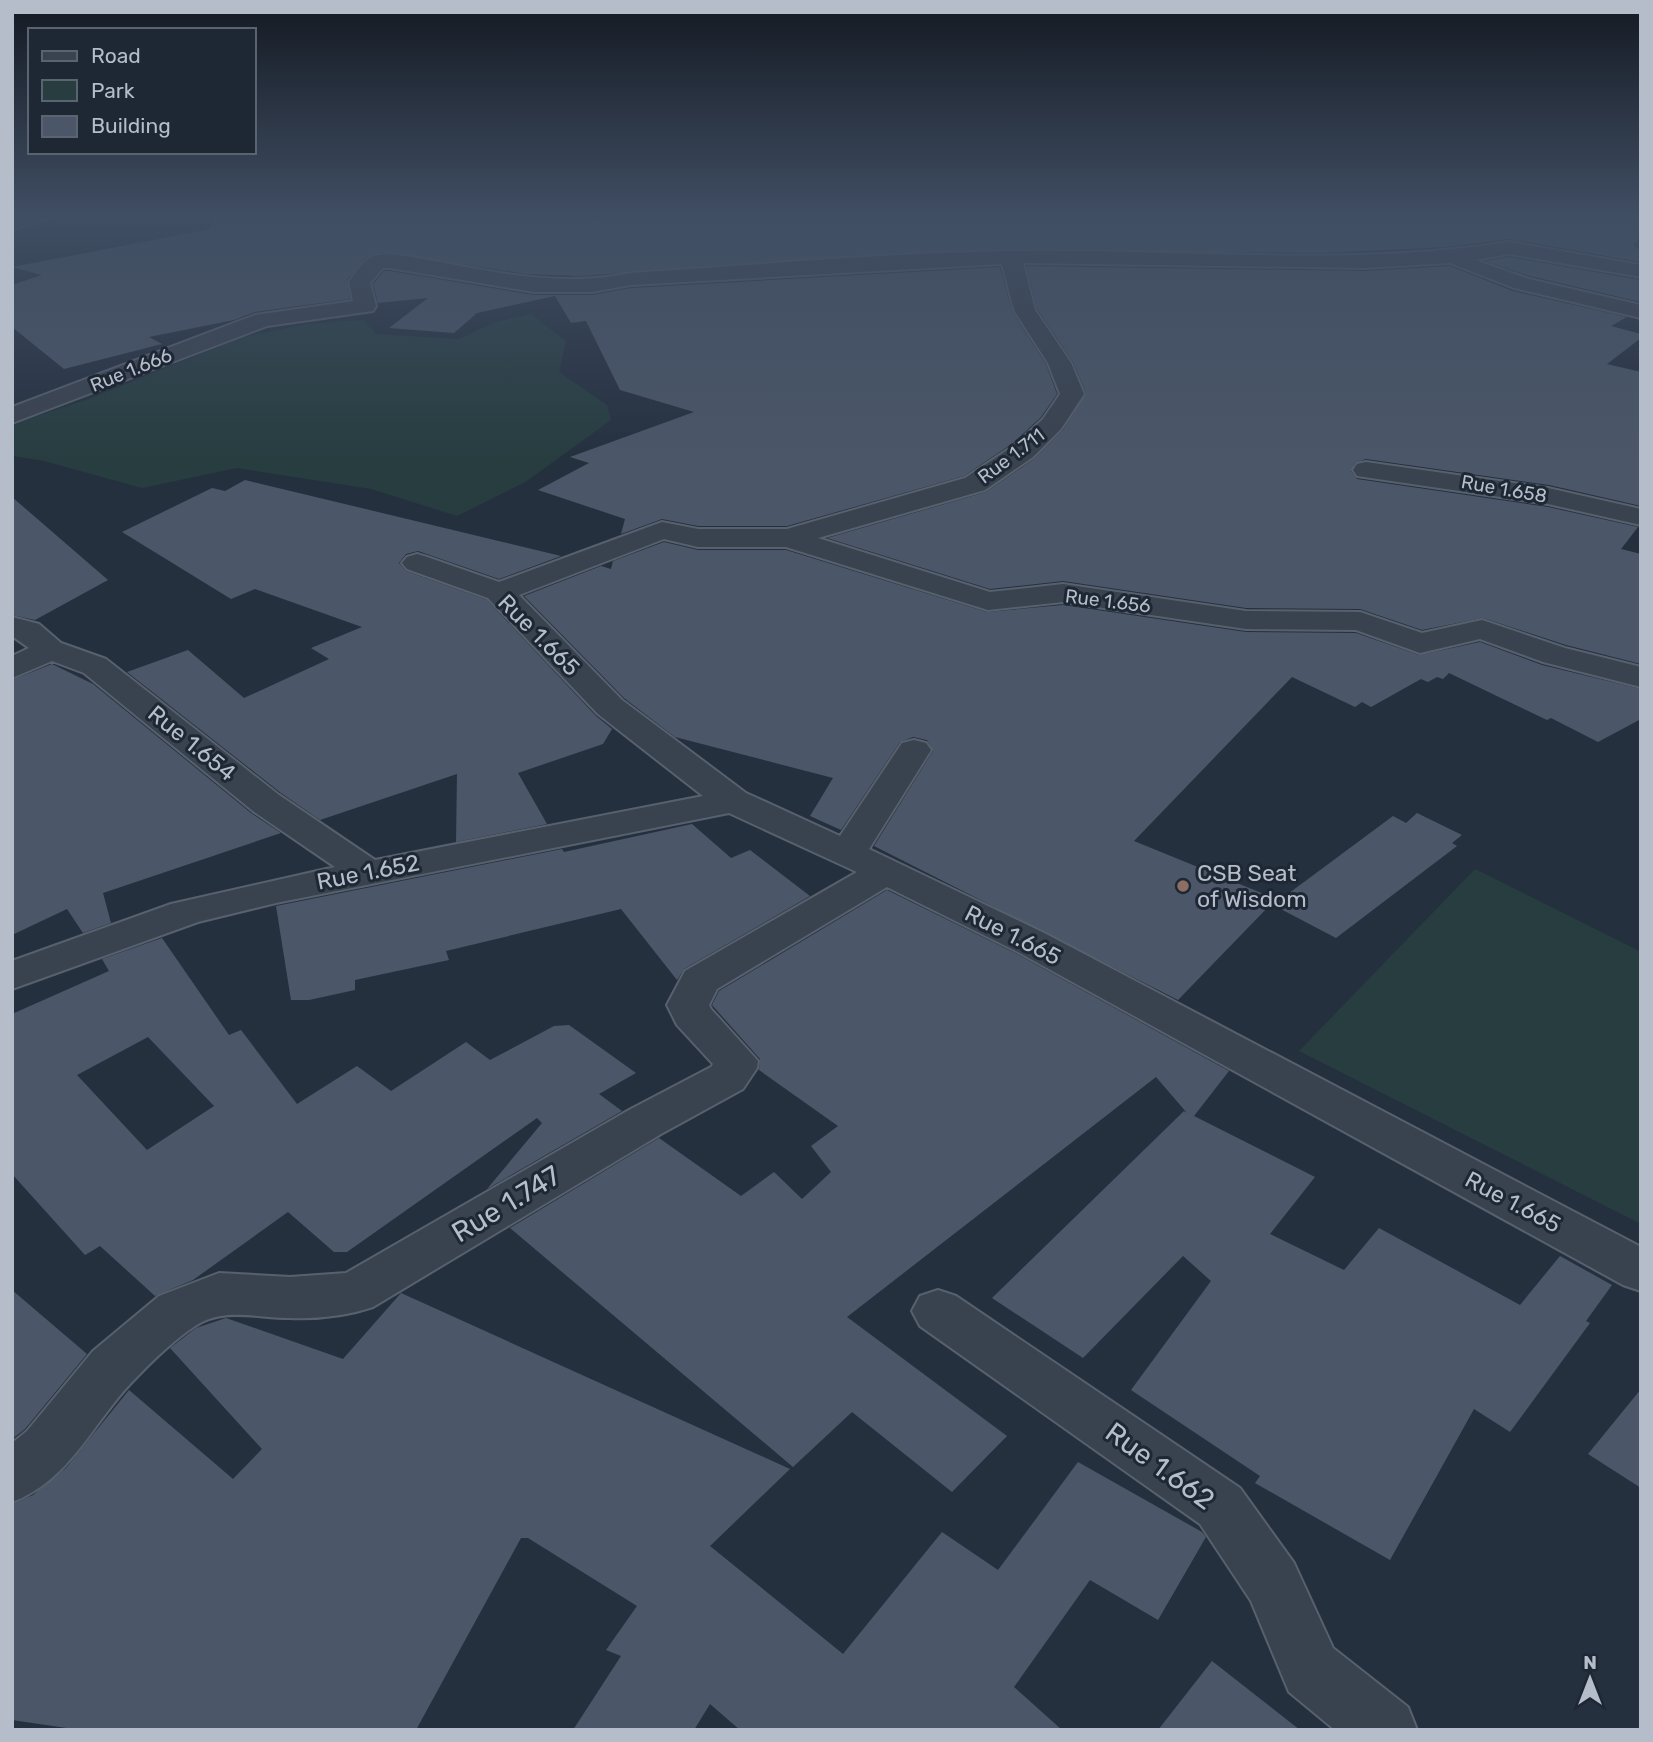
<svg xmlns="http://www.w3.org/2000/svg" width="1653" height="1742" font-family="Rubik,sans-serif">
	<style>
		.green { fill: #273d40 }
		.building { fill: #4b5768; fill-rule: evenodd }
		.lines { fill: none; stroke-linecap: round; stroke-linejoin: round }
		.street-casing { stroke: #57606d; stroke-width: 4 }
		.street { fill: #39424f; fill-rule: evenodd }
		.education-dot { fill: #8d6e63; stroke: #1e2734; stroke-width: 2.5 }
		.labels { text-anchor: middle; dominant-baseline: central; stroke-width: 6; stroke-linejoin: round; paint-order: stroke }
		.far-street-label { font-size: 19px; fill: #b5bdca; stroke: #1e2734 }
		.street-label { font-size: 23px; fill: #b5bdca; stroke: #1e2734 }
		.poi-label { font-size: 23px; fill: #b5bdca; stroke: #1e2734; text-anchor: start }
		.near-street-label { font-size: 28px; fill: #b5bdca; stroke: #1e2734 }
	</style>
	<rect width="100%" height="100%" fill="#25303f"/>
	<g class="green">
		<polygon points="531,314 566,341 559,372 607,405 611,420 527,481 457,516 371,489 237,468 142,488 44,461 12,456 12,424 89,399 243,337 306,324 363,320 376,334 459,339 495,322"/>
		<polygon points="1475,869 1641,952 1641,1224 1299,1051"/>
	</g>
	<g class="building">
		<polygon points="211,214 592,214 582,220 1137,214 1608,214 1641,216 1641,238 1633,244 1641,252 1641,262 1509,239 1447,247 1323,253 964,250 578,276 527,274 381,252 365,258 347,280 350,299 255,312 234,320 149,337 162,344 64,369 12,327 12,285 42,275 12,267 211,229"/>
		<polygon points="1509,257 1641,280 1641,302 1530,276 1485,261"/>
		<polygon points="1026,266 1364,271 1450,266 1513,291 1627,317 1611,326 1641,334 1641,338 1607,364 1641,372 1641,506 1549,485 1366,459 1355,463 1351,471 1357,479 1548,507 1638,527 1621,549 1641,554 1641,664 1566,645 1483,618 1422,630 1360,609 1246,608 1063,581 990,589 827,538 986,492 1034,459 1063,430 1086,393 1073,362 1037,309"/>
		<polygon points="1000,267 1012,311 1046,364 1057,394 1041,417 1013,443 964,476 787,526 698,526 662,519 621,534 625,519 538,490 589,463 570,457 694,412 620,390 586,321 571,323 555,296 477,313 454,333 389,328 428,298 378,303 373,284 384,271 390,271 534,295 592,295 631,288"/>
		<polygon points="245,480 561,556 499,579 418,551 406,554 399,563 406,571 487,600 596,716 612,729 603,744 518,773 547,824 456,842 457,774 320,820 281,793 127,672 188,650 244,698 329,659 311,648 362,627 255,589 231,599 122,532 212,488 225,491"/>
		<polygon points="12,497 108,580 35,620 12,615"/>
		<polygon points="664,542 698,550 786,550 987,612 1063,605 1246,632 1356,633 1419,655 1480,642 1542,665 1641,689 1641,719 1598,742 1551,718 1547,720 1449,673 1443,679 1437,677 1428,682 1421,679 1371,707 1362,702 1355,707 1292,677 1134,841 1276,899 1178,1000 874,846 933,751 927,740 913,737 900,742 841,830 810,816 833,778 675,737 624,698 524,596 601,566 611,569 613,561"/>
		<polygon points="52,664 93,684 251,813 281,833 103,893 111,923 83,933 67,909 12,935 12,680"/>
		<polygon points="1417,813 1462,835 1452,843 1457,846 1336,938 1273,905 1393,816 1406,823"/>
		<polygon points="692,824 731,858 750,850 810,896 684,969 677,980 621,909 446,951 449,960 355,980 355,990 309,1000 291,1000 276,906 562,849 564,852"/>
		<polygon points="887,890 1017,954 1229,1071 1194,1116 1315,1177 1270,1234 1344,1270 1379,1228 1520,1305 1560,1256 1612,1285 1586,1321 1590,1323 1510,1432 1474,1409 1390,1560 1255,1483 1260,1476 1131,1390 1211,1281 1183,1256 1083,1358 992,1298 1184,1111 1187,1113 1156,1077 847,1317 1007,1436 952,1492 852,1412 793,1467 510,1228 659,1138 741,1196 774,1172 802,1199 831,1172 811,1146 838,1126 759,1070 760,1059 712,1005 719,991"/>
		<path d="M162,938L229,1035L241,1030L297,1104L357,1066L391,1091L466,1042L490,1060L554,1026L569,1025L636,1073L599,1094L622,1111L487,1189L542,1123L537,1118L347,1252H334L288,1212L193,1280L155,1296L100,1246L85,1255L12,1174V1014L109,971L102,959ZM148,1037L214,1106L147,1150L77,1075Z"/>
		<polygon points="12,1290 87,1354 25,1429 12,1439"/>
		<polygon points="401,1293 790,1469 710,1546 843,1654 942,1532 998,1570 1078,1462 1202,1532 1206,1537 1158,1620 1090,1580 1014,1687 1062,1730 740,1730 710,1704 694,1730 573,1730 621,1656 606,1650 637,1606 528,1538 521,1538 416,1730 80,1730 12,1720 12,1504 33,1495 66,1468 129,1390 233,1479 262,1449 170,1348 196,1328 226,1318 343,1359"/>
		<polygon points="1641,1389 1641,1488 1588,1454"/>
		<polygon points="1212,1661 1300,1730 1158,1730"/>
	</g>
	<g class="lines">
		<defs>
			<g id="street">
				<polygon points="21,214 51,214 49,218 12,229 12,217"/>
				<path d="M1509,242L1641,265V277L1509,254L1475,260L1529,279L1641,305V318L1514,288L1450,263L1364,268L1023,263L1035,310L1071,363L1084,394L1061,429L1033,457L985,490L818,538L990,592L1063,584L1246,611L1360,612L1422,633L1482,620L1565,648L1641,667V687L1543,662L1480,639L1420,653L1356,630L1246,629L1063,602L988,610L786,547H698L664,539L519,595L622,700L746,793L840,836L902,743L914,740L926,743L931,750L869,849L1046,934L1641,1247V1291L1623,1285L1018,952L887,887L717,989L709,1005L711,1009L758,1061L757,1068L743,1089L661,1134L373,1307C347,1316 316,1319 289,1318C256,1318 224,1307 195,1326C173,1340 149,1364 131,1383C92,1424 69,1481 12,1502V1443L27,1431L93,1351L159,1296L219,1273L290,1277L346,1273L629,1110L711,1067L713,1064L677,1025L667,1005L685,971L857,872L729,813L276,903L198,922L12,989V961L171,904L335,867L253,811L84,673L52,661L12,678V656L29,648L12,636V617L39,624L61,643L106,659L279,795L375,860L703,796L598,714L488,598L407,569L402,563L407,557L417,554L427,557L499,582L662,522L698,529H787L965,478L1015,445L1043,419L1060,394L1048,363L1014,310L1002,264L631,285L592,292H534L390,268H383L370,283L376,306L373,311L267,326L12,423V407L255,315L353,301L349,282C354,275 362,262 370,258C382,250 410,257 423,259C495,272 558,288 631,273C758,265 885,253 1012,251C1178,248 1345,268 1509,242Z"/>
				<polygon points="1366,462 1548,488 1641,509 1641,525 1548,504 1357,476 1353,470 1357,464"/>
				<polygon points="938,1290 956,1296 1240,1488 1294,1563 1333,1648 1408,1707 1417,1730 1335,1730 1289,1692 1251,1601 1200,1524 920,1326 912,1311 920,1296"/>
			</g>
		</defs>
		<use href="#street" class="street-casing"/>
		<use href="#street" class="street"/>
	</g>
	<linearGradient id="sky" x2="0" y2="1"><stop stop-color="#141a23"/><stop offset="0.47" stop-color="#404e63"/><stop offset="1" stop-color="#404e63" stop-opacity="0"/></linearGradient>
	<rect width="1653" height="458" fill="url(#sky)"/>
	<circle class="education-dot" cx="1183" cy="886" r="7"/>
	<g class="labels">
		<g class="far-street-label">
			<text transform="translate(131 370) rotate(-22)">Rue 1.666</text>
			<text transform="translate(1011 456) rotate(-37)">Rue 1.711</text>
			<text transform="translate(1504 489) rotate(10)">Rue 1.658</text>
			<text transform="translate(1108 601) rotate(7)">Rue 1.656</text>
		</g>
		<g class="street-label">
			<text transform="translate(539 635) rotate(45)">Rue 1.665</text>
			<text transform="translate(192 743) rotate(39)">Rue 1.654</text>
			<text transform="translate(368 872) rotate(-11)">Rue 1.652</text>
			<text transform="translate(1013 935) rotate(27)">Rue 1.665</text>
			<text transform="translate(1513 1202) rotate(28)">Rue 1.665</text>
		</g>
		<g class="poi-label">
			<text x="1197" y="873">CSB Seat<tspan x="1197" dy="26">of Wisdom</tspan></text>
		</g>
		<g class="near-street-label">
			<text transform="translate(506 1204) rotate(-31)">Rue 1.747</text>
			<text transform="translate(1160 1466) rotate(36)">Rue 1.662</text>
		</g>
	</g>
	<rect width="1653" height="1742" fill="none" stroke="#b5bdca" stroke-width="28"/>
	<rect x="28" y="28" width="228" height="126" fill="#1e2734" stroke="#5a6370" stroke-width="2"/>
	<rect x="42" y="51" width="35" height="10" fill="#39424f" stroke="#5a6370" stroke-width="2"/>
	<text x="91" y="63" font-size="21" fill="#b5bdca">Road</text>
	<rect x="42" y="80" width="35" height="21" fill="#273d40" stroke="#5a6370" stroke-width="2"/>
	<text x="91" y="98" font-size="21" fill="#b5bdca">Park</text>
	<rect x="42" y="116" width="35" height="21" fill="#4b5768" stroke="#5a6370" stroke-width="2"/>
	<text x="91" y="133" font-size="21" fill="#b5bdca">Building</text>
	<g transform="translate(1590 1679)" stroke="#1e2734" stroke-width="5" paint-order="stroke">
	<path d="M0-5L12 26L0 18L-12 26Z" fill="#b5bdca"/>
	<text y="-10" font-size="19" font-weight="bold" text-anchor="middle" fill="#b5bdca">N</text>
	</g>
</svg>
